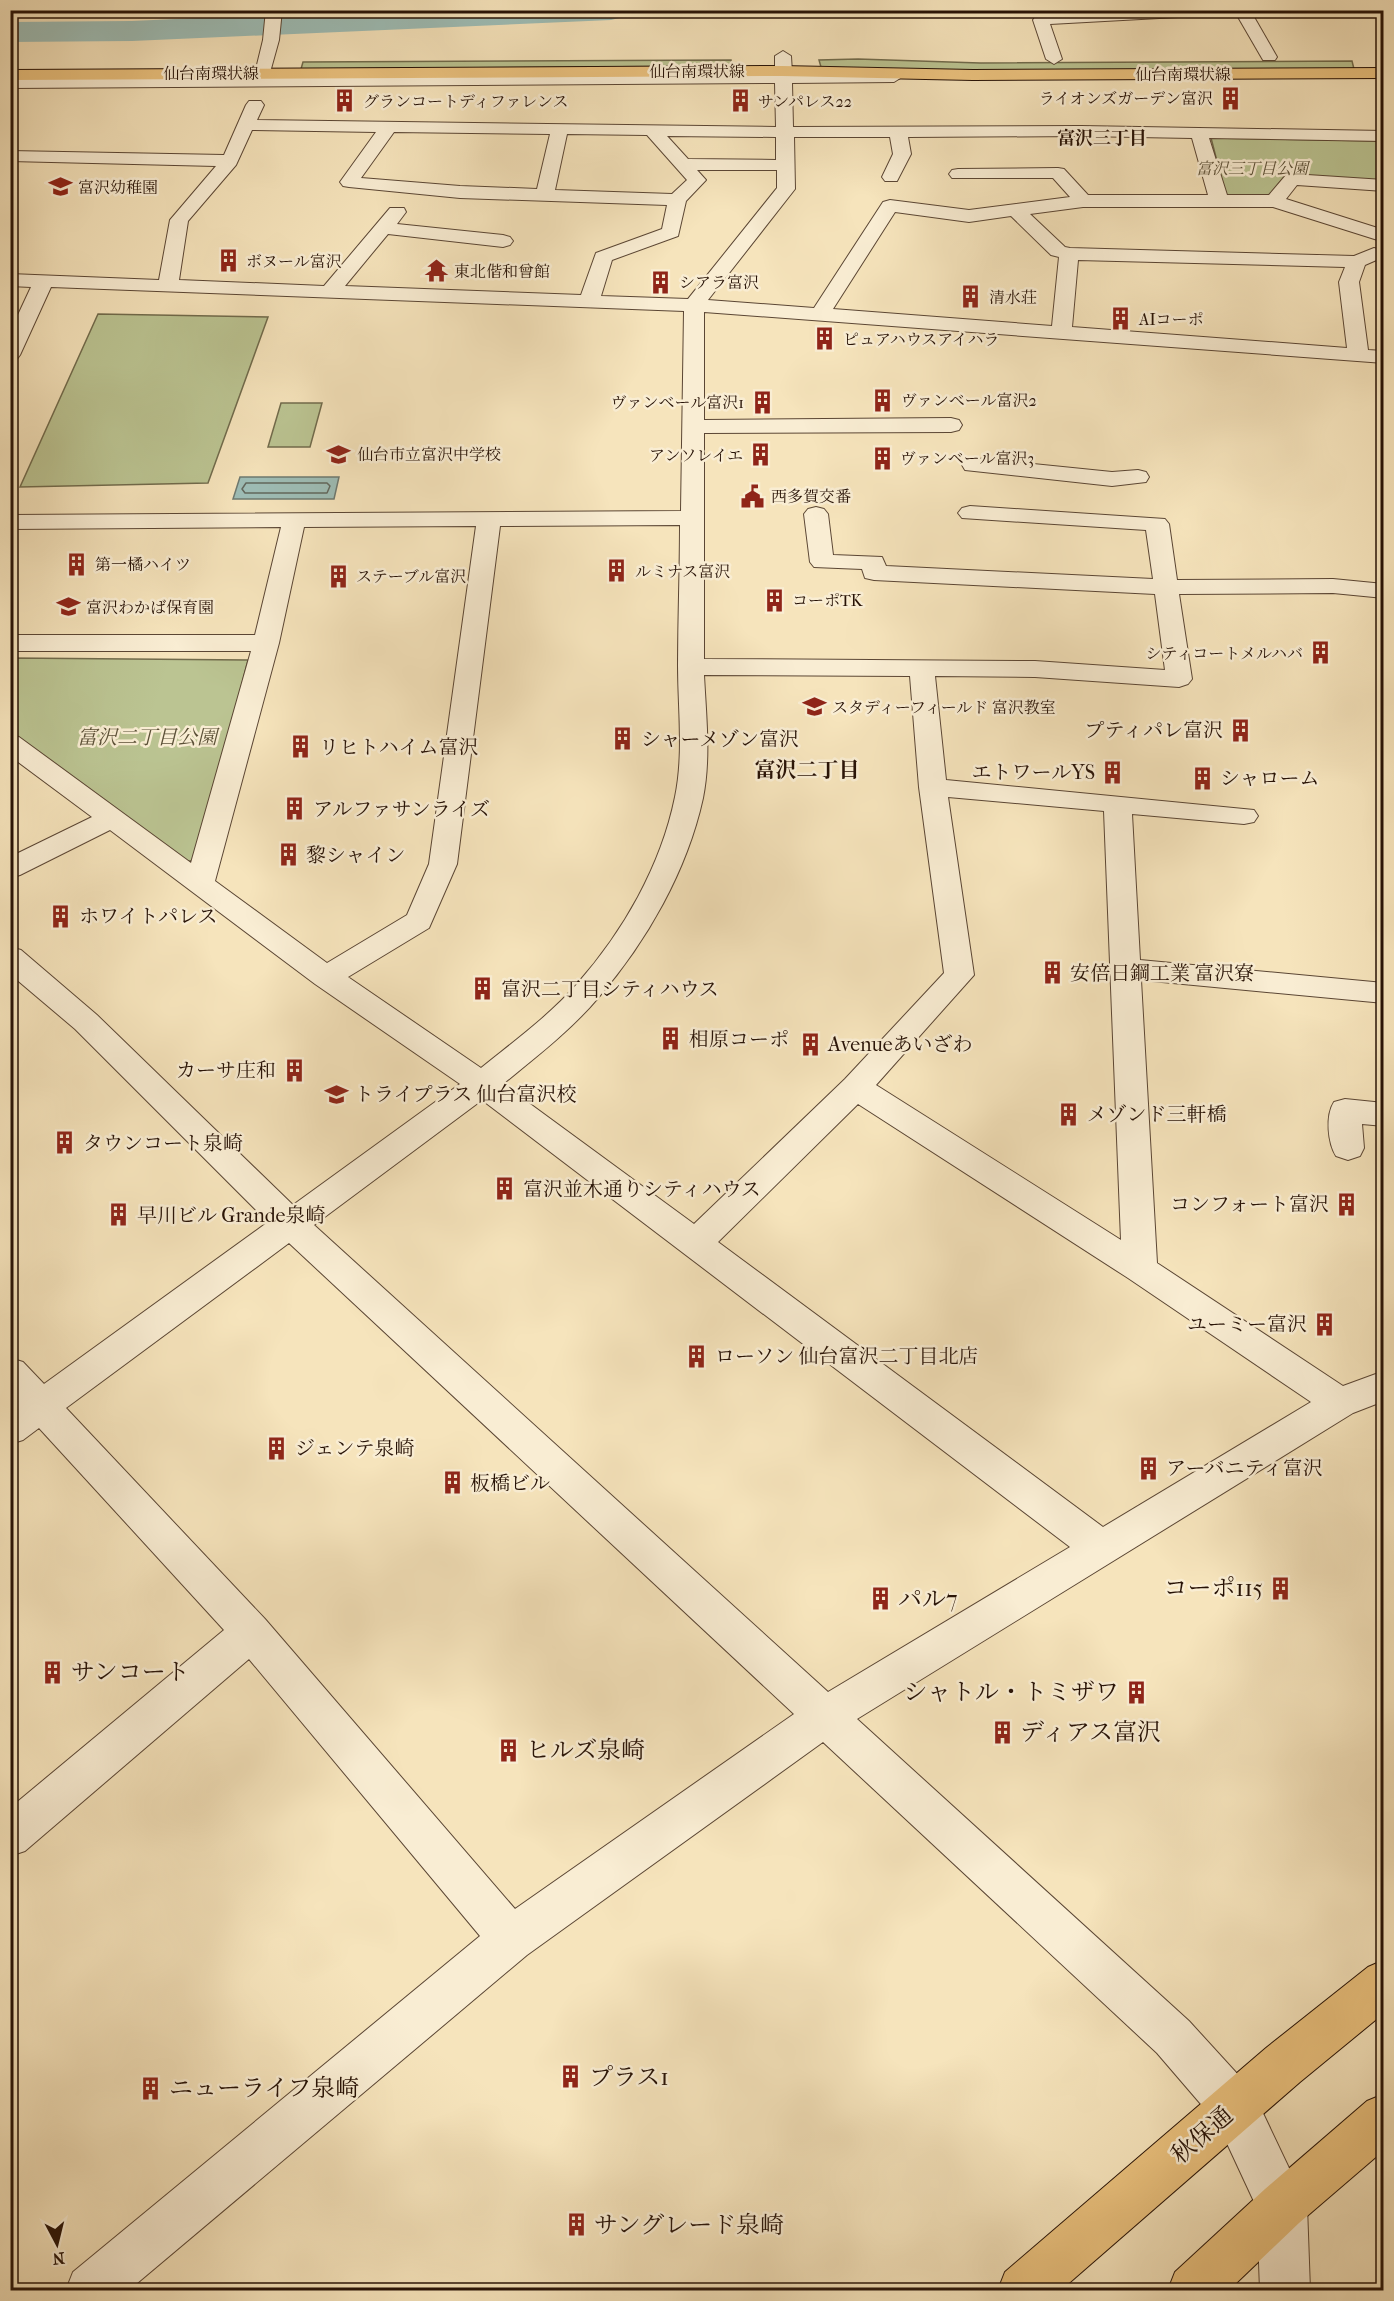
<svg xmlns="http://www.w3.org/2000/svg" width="1394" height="2301" font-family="'IM FELL French Canon','Noto Serif JP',serif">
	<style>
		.green { fill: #bbc492; stroke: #716b4c; stroke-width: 1.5 }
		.water { fill: #9ebeb7; stroke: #6e7970; stroke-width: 1.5 }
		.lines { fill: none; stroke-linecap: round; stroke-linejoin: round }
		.shore { stroke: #62685e; stroke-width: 1.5 }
		.river { fill: #9ebeb7; fill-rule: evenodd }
		.minor-casing { stroke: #5b4634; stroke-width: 2 }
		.major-casing { stroke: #271206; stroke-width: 2 }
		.highway-casing { stroke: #271206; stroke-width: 2 }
		.minor { fill: #f9edd3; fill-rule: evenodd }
		.major { fill: #ebc27e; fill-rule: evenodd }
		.highway { fill: #ebc27e; fill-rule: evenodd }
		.labels { text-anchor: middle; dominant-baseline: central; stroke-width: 5; stroke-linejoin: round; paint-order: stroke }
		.far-street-label { font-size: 16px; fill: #271206; stroke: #f9edd3 }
		.far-poi-label { font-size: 16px; fill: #271206; stroke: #f9edd3; text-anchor: start }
		.far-park-label { font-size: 16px; font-style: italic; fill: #5b5037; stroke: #f9edd3 }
		.far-neighbourhood-label { font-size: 18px; font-weight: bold; fill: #271206; stroke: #f9edd3 }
		.poi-label { font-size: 20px; fill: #271206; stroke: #f9edd3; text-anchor: start }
		.park-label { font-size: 20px; font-style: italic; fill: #5b5037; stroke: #f9edd3 }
		.neighbourhood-label { font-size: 21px; font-weight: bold; fill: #271206; stroke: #f9edd3 }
		.near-poi-label { font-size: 24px; fill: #271206; stroke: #f9edd3; text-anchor: start }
		.near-street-label { font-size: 24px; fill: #271206; stroke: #f9edd3 }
	</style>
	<rect width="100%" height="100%" fill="#f6e4bc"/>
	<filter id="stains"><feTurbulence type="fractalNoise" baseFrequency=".00333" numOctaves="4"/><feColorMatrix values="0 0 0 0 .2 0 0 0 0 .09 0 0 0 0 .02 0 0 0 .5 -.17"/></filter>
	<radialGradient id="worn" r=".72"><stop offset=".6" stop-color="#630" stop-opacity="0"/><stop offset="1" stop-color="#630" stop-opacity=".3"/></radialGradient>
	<g class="green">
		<polygon points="858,59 980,63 1352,61 1354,69 952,71 821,67 819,60"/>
		<polygon points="731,60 731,66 301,69 303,62"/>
		<polygon points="1211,138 1383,141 1383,183 1285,176 1267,198 1226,196"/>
		<polygon points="98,314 268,317 208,483 20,487"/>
		<polygon points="281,403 322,403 310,447 268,447"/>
		<polygon points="11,658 248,660 198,859 186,862 11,734"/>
	</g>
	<polygon class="water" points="240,477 339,477 334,499 233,499"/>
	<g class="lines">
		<polygon class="shore" points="246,483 327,483 330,486 327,493 245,493 242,489"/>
		<polygon class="river" points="369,10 627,10 623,17 611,20 132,41 10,42 10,22 132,21"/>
		<defs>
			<g id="minor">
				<path d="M266,10H282L279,40L269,76L775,73V56L783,51L791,56L792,73L894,72L902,77L894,82L792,83L793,127L1081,126L1384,131V141L1209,138L1227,195H1269L1286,175L1292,174L1384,180V191L1297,185L1286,199L1384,230V242L1273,207H1083L1030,214L1065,247L1070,248L1354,256L1374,248L1381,250L1384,254L1381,258L1365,265L1359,282L1368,350L1384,351V363L704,312V420L951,418L959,420L962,425L959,430L951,432L704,433V659L1035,661L1165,670L1155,594L874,580L865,578L862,569L814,567L810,562L804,514L808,509L816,507L824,509L828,514L833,555L882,557L886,566L1153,579L1146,530L962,518L958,513L962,508L970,506L1165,519L1169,524L1177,580L1333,579L1384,584V598L1333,593L1179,594L1192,679L1188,684L1179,687L1035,677L935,676L946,780L1254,810L1258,816L1254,822L1244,824L1132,814L1140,960L1384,983V1003L1141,980L1157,1263L1343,1386L1384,1371V1401L1353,1413L857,1719L1189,2021L1252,2090L1307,2206L1310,2290H1260L1257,2208L1218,2124L1157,2053L823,1742L527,1955L129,2290H66L73,2272L480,1936L249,1659L25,1851L10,1856V1808L224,1630L39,1428L23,1440L10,1444V1408L17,1404L10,1397V1358L23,1362L44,1384L268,1222L75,1029L10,974V947L21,950L97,1015L293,1205L460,1084L315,984L110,830L20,875L10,878V857L92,817L10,756V735L19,737L191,863L251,651H10V635H255L281,527L10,529V515L681,511L684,311L51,287L20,355L17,359L10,361V332L31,287L10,286V274L159,280L170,220L216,166L10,161V151L224,155L246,105L249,101H261L264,105L257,120L776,127L775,83L10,88V78L257,76L255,73L263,40ZM252,130L376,132L340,182L343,186L349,187L460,198L667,205L662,229L596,253L581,295L345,286L388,234L503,247L510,245L513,241L510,237L503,235L397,224L406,212L404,208H390L324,286L179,280L188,221L236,165ZM394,132L550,134L537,189L460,186L361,178ZM567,134L647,135L687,180L672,194L555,190ZM667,136L776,137V160L688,159ZM1081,136L1192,138L1208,195H1088L1064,169L1058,168L958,169L952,170L949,174L952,178H1053L1070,197L969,210L890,200L883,202L814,308L708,300L795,189L794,137H890L893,154L882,177L885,181H897L911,154L908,137ZM697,170H777V188L688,299L601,296L612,260L678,236L686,201L706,180ZM895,212L969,222L1011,216L1051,255L1059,257L1052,326L833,309ZM1078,260L1345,267L1339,282L1347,348L1072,327ZM680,525C680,572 678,619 678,666C678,709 684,754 675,797C661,866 623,932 577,984C549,1016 513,1042 481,1068L348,977L429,928L457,864L500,526ZM476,526L429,864L407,915L327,963L215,881L279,643L304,527ZM704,675L910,676L919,787L944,973L845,1079L694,1224L503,1084C536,1057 571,1030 598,998C647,941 687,871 703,798C711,758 706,715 704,675ZM948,797L1104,811L1121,1240L876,1085L974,975ZM482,1100L1070,1547L828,1692L314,1225ZM858,1104L1128,1278L1311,1402L1103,1527L718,1242ZM289,1243L794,1714L515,1909L265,1619L66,1408Z"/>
				<polygon points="1124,10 1221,10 1214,15 1050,24 1062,59 1054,64 1046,59 1033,20 1035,17"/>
				<polygon points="1234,10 1250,10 1277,57 1275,60 1263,60"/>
				<polygon points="973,458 1112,472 1138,470 1146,472 1149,477 1146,482 1112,486 965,470 962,465 965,460"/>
				<path d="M1345,1099L1384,1103V1126L1362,1124L1364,1148L1360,1156L1348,1160L1336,1156C1328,1143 1325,1116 1334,1102Z"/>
			</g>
			<polygon id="major" points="782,66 973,70 1384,68 1384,78 973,80 782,76 10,80 10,70"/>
			<g id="highway">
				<polygon points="1384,1960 1384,2013 1300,2082 1061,2290 998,2290 1005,2272 1266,2048 1368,1967"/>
				<polygon points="1384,2094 1384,2150 1299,2223 1229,2290 1168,2290 1175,2272 1265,2189 1367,2101"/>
			</g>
		</defs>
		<use href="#minor" class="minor-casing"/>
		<use href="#major" class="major-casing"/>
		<use href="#highway" class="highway-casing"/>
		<use href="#minor" class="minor"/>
		<use href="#major" class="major"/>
		<use href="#highway" class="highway"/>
	</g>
	<defs>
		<symbol id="building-bare" viewBox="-9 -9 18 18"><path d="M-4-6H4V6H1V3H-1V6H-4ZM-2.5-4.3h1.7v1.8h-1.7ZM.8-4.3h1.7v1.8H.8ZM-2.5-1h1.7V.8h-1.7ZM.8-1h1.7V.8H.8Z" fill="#8f2418" stroke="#f9edd3" stroke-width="2.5" paint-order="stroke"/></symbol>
		<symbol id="school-bare" viewBox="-9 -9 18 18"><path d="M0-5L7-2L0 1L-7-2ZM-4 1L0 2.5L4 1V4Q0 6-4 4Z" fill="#8f2418" stroke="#f9edd3" stroke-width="2.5" paint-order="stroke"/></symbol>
		<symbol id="temple-bare" viewBox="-9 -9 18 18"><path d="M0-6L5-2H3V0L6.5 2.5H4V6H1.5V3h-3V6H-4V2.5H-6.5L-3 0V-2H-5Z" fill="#8f2418" stroke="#f9edd3" stroke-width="2.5" paint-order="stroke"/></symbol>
		<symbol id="civic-bare" viewBox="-9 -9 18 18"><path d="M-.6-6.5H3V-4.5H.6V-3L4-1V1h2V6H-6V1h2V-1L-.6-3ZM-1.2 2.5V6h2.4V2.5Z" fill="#8f2418" stroke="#f9edd3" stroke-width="2.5" paint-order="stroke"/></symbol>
	</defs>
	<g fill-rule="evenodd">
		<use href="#building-bare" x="1214" y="82" width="33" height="33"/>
		<use href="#building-bare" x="328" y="84" width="33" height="33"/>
		<use href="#building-bare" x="724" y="84" width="33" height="33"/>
		<use href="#school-bare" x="44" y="170" width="33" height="33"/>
		<use href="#building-bare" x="212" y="244" width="33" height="33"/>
		<use href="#temple-bare" x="420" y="254" width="33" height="33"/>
		<use href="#building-bare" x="644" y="266" width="33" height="33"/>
		<use href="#building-bare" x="954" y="280" width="33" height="33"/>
		<use href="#building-bare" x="1104" y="302" width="33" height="33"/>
		<use href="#building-bare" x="808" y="322" width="33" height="33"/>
		<use href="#building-bare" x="866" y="384" width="33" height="33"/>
		<use href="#building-bare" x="746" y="386" width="33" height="33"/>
		<use href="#school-bare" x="322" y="438" width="33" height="33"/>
		<use href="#building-bare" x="744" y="438" width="33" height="33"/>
		<use href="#building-bare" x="866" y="442" width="33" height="33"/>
		<use href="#civic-bare" x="736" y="480" width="33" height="33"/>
		<use href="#building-bare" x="60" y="548" width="33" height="33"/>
		<use href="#building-bare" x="600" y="554" width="33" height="33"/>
		<use href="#building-bare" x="322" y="560" width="33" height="33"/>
		<use href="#building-bare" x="758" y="584" width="33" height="33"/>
		<use href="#school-bare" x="52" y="590" width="33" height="33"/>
		<use href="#building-bare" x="1304" y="636" width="33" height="33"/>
		<use href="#school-bare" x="798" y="690" width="33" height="33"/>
		<use href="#building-bare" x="1224" y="714" width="33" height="33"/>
		<use href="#building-bare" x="606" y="722" width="33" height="33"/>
		<use href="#building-bare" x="284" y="730" width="33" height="33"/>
		<use href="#building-bare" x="1096" y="756" width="33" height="33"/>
		<use href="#building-bare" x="1186" y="762" width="33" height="33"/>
		<use href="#building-bare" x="278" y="792" width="33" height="33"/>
		<use href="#building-bare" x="272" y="838" width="33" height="33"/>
		<use href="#building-bare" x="44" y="900" width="33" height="33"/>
		<use href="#building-bare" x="1036" y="956" width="33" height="33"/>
		<use href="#building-bare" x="466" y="972" width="33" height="33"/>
		<use href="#building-bare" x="654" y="1022" width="33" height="33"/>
		<use href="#building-bare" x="794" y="1028" width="33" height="33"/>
		<use href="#building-bare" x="278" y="1054" width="33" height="33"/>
		<use href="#school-bare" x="320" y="1078" width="33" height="33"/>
		<use href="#building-bare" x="1052" y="1098" width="33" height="33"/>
		<use href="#building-bare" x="48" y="1126" width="33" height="33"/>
		<use href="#building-bare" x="488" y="1172" width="33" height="33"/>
		<use href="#building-bare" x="1330" y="1188" width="33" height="33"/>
		<use href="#building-bare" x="102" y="1198" width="33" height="33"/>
		<use href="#building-bare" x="1308" y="1308" width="33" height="33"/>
		<use href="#building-bare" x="680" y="1340" width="33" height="33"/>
		<use href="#building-bare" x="260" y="1432" width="33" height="33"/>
		<use href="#building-bare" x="1132" y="1452" width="33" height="33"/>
		<use href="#building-bare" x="436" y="1466" width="33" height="33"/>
		<use href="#building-bare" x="1264" y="1572" width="33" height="33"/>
		<use href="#building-bare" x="864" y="1582" width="33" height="33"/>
		<use href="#building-bare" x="36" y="1656" width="33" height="33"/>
		<use href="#building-bare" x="1120" y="1676" width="33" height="33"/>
		<use href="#building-bare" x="986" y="1716" width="33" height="33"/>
		<use href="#building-bare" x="492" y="1734" width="33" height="33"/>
		<use href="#building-bare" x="554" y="2060" width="33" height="33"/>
		<use href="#building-bare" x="134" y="2072" width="33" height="33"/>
		<use href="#building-bare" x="560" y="2208" width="33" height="33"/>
	</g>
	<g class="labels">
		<g class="far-street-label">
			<text x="697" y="71">仙台南環状線</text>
			<text x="211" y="73">仙台南環状線</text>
			<text x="1183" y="74">仙台南環状線</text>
		</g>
		<g class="far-poi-label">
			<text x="1213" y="98" text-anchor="end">ライオンズガーデン富沢</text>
			<text x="363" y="101">グランコートディファレンス</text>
			<text x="758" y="101">サンパレス22</text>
			<text x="78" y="187">富沢幼稚園</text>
			<text x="246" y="261">ボヌール富沢</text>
			<text x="454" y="271">東北偕和曾館</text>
			<text x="679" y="282">シアラ富沢</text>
			<text x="989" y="297">清水荘</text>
			<text x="1139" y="319">AIコーポ</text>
			<text x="843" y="339">ピュアハウスアイハラ</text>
			<text x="901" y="400">ヴァンベール富沢2</text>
			<text x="744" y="402" text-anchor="end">ヴァンベール富沢1</text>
			<text x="357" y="454">仙台市立富沢中学校</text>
			<text x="743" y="455" text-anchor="end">アンソレイエ</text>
			<text x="900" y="458">ヴァンベール富沢3</text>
			<text x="771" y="496">西多賀交番</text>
			<text x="95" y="564">第一橘ハイツ</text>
			<text x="635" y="571">ルミナス富沢</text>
			<text x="356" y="576">ステーブル富沢</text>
			<text x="792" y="600">コーポTK</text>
			<text x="86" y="607">富沢わかば保育園</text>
			<text x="1303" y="653" text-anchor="end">シティコートメルハバ</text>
			<text x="832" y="707">スタディーフィールド 富沢教室</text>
		</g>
		<g class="far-park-label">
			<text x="1252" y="168">富沢三丁目公園</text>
		</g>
		<g class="far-neighbourhood-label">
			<text x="1102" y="138">富沢三丁目</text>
		</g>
		<g class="poi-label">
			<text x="1223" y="730" text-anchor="end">プティパレ富沢</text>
			<text x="641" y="739">シャーメゾン富沢</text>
			<text x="319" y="747">リヒトハイム富沢</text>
			<text x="1095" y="772" text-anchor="end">エトワールYS</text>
			<text x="1220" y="778">シャローム</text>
			<text x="313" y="809">アルファサンライズ</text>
			<text x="306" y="855">黎シャイン</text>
			<text x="79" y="916">ホワイトパレス</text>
			<text x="1070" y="973">安倍日鋼工業 富沢寮</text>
			<text x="501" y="989">富沢二丁目シティハウス</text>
			<text x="689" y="1039">相原コーポ</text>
			<text x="828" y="1044">Avenueあいざわ</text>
			<text x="276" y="1070" text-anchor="end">カーサ庄和</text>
			<text x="354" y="1094">トライプラス 仙台富沢校</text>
			<text x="1087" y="1114">メゾンド三軒橋</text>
			<text x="83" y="1143">タウンコート泉崎</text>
			<text x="523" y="1189">富沢並木通りシティハウス</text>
			<text x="1329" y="1204" text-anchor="end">コンフォート富沢</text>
			<text x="137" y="1215">早川ビル Grande泉崎</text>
			<text x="1307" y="1324" text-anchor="end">ユーミー富沢</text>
			<text x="715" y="1356">ローソン 仙台富沢二丁目北店</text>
			<text x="295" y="1448">ジェンテ泉崎</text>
			<text x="1166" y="1468">アーバニティ富沢</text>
			<text x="470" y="1483">板橋ビル</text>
		</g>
		<g class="park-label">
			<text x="147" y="737">富沢二丁目公園</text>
		</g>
		<g class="neighbourhood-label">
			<text x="807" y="770">富沢二丁目</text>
		</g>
		<g class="near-poi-label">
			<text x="1263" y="1588" text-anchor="end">コーポ115</text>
			<text x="898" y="1599">パル7</text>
			<text x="71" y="1672">サンコート</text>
			<text x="1119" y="1692" text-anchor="end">シャトル・トミザワ</text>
			<text x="1020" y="1732">ディアス富沢</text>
			<text x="526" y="1750">ヒルズ泉崎</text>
			<text x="589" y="2077">プラス1</text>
			<text x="169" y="2088">ニューライフ泉崎</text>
			<text x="594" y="2225">サングレード泉崎</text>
		</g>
		<g class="near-street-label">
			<text transform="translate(1202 2135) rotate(-41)">秋保通</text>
		</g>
	</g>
	<rect width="1394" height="2301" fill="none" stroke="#f6e4bc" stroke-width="36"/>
	<rect x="12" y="12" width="1370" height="2277" fill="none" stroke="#271206" stroke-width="3"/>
	<rect x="18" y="18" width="1358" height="2265" fill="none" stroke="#271206" stroke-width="1.5"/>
	<g transform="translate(57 2244) rotate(173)" stroke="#f9edd3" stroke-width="4.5" paint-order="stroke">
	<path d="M0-4.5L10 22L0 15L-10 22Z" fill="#271206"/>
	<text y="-9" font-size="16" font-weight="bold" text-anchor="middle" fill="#271206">N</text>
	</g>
	<rect width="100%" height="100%" filter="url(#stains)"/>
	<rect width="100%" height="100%" fill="url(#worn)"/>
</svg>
